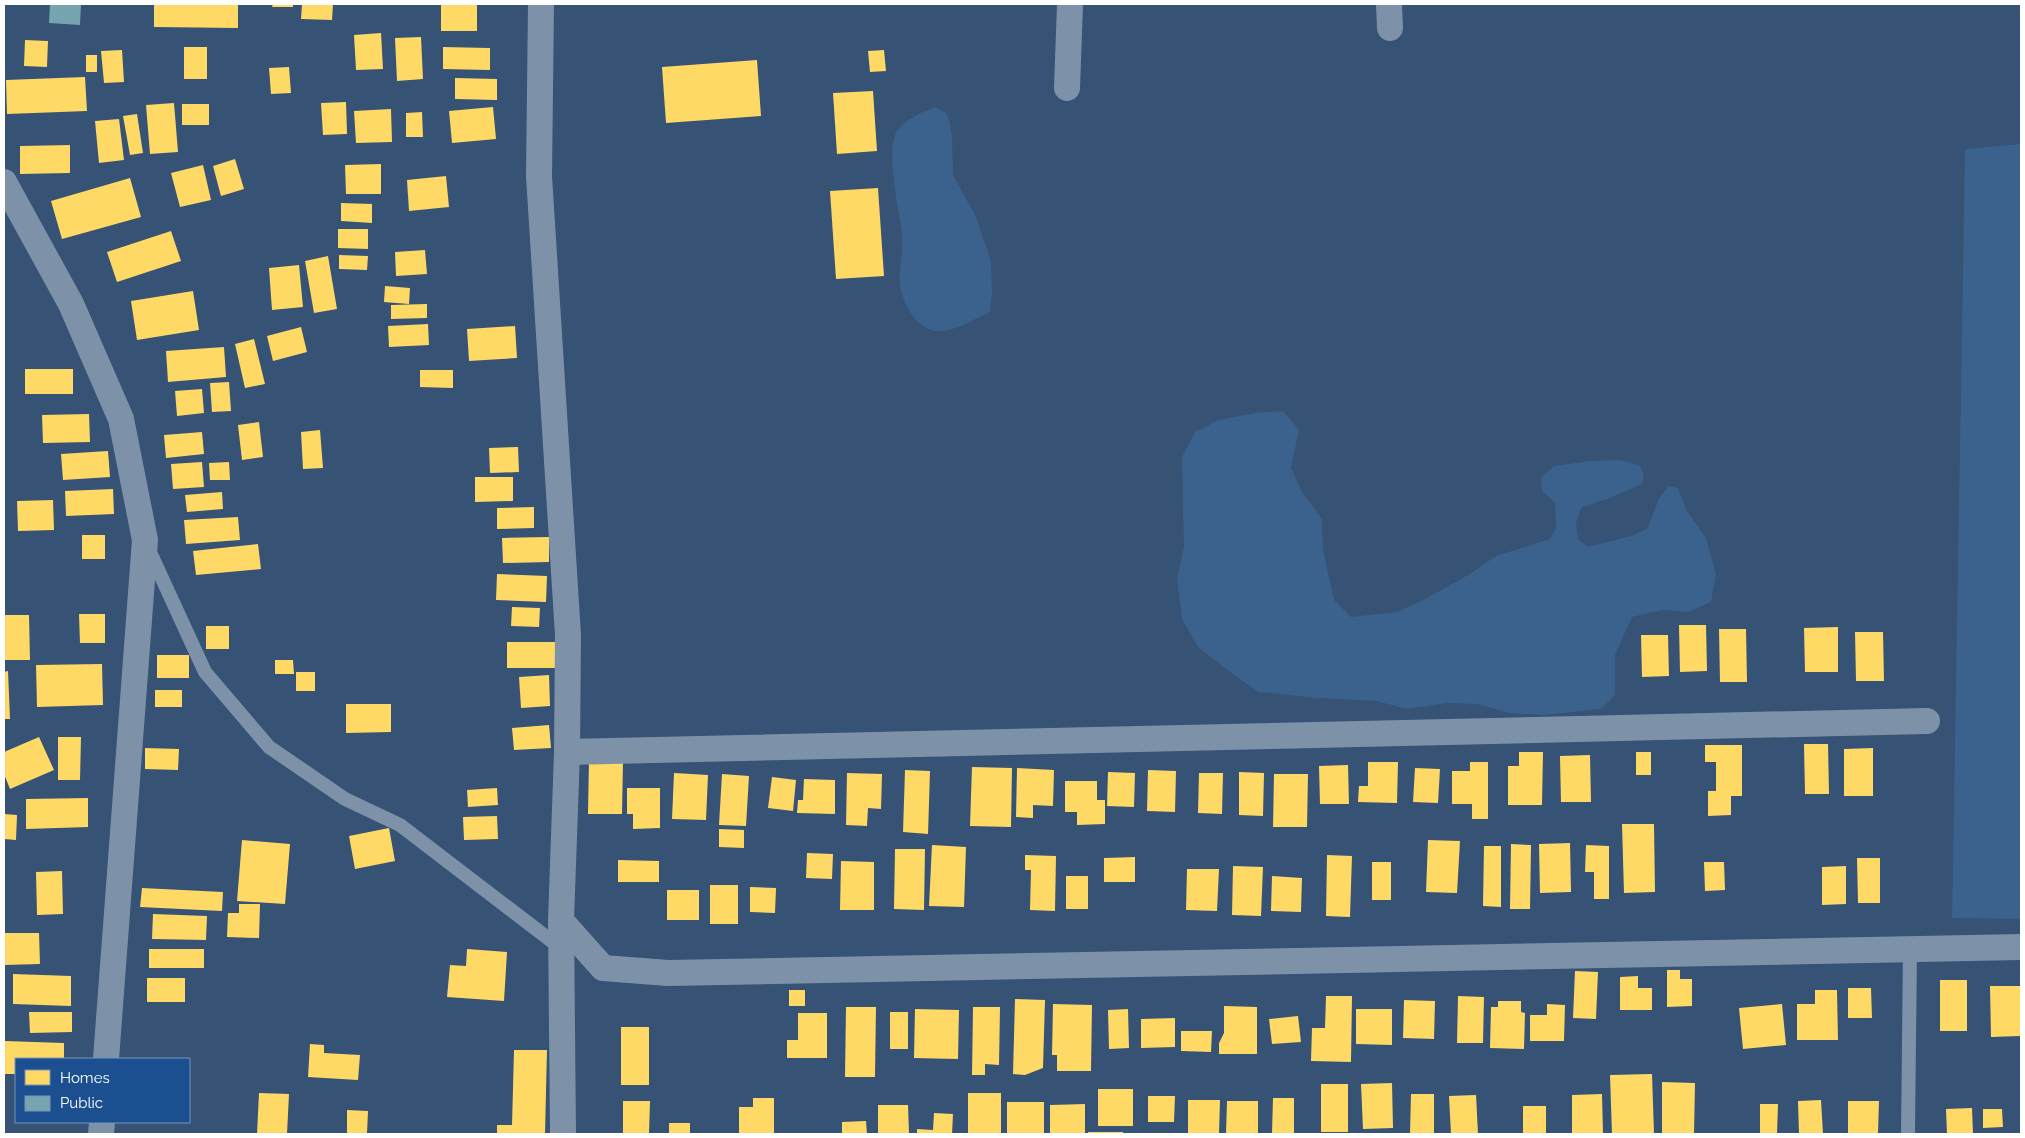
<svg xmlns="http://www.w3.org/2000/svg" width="2025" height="1138" font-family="Raleway,sans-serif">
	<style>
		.water { fill: #3b618d }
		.homes { fill: #ffd966 }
		.public { fill: #76a5af }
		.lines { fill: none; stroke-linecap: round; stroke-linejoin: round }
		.service { stroke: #7d92a8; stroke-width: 14 }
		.minor { stroke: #7d92a8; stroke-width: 26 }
	</style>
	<rect width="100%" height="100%" fill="#365274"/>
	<g class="water">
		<path d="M935,107L946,113L949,119L952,137L953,175L976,217L991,261L992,293L990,312C976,318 959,329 944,331C919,334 904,307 900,286C898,269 904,251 902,233C899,210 885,150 897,131C906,118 921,113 935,107Z"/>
		<polygon points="2021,144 2021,919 1952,918 1965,149"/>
		<polygon points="1283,411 1299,430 1291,468 1302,492 1322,519 1323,550 1334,600 1351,617 1397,612 1427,598 1468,575 1496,556 1550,539 1556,527 1555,503 1542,491 1541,477 1554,466 1591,461 1619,460 1639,465 1644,474 1642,484 1612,497 1581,508 1576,524 1578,539 1588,547 1631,536 1647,529 1659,499 1668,486 1678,488 1687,511 1706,538 1716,574 1711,602 1688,612 1662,610 1632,617 1615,655 1615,695 1601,709 1544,715 1508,713 1478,704 1447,703 1407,709 1376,701 1318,698 1259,692 1234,675 1198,647 1182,619 1177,578 1184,547 1182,457 1195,432 1219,420 1255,413"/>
	</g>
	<g class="homes">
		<polygon points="154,4 238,4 238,28 154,27"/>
		<polygon points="273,4 293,4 293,7 272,7"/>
		<polygon points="302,4 333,4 332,20 301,19"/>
		<polygon points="477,4 477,31 441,31 441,5"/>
		<polygon points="381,33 383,69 356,70 354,35"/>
		<polygon points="421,37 423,79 397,81 395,38"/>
		<polygon points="25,40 48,41 47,67 24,66"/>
		<rect x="184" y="47" width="23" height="32"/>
		<polygon points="443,47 490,48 490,70 443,69"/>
		<polygon points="122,50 124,82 104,83 101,51"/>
		<polygon points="884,50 886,71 870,72 868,51"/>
		<rect x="86" y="55" width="11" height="17"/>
		<polygon points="757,60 761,116 666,123 662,67"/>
		<polygon points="289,67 291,93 271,94 269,68"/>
		<polygon points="85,77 87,111 7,114 6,80"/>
		<polygon points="455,78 497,79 497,100 455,99"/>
		<polygon points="873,91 877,151 837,154 833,93"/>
		<polygon points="346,102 347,134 323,135 321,103"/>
		<polygon points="174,103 178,152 150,154 146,105"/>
		<rect x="182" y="104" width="27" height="21"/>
		<polygon points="493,107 496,139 452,143 449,111"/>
		<polygon points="391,109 392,142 356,143 354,111"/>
		<polygon points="422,112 423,137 406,137 406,113"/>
		<polygon points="137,114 143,153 130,155 123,116"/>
		<polygon points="119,119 124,160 99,163 95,121"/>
		<polygon points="70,145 70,173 20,174 20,146"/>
		<polygon points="235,159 244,189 221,196 213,166"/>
		<polygon points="381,164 381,194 346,194 345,165"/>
		<polygon points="203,165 211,200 180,207 171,173"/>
		<polygon points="446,176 449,207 409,211 407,180"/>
		<polygon points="130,178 141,217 62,239 51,201"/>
		<polygon points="878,188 884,276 836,279 830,191"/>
		<polygon points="341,203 372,204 372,223 341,221"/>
		<polygon points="338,229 368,229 368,249 338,248"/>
		<polygon points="171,231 181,261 117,282 107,252"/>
		<polygon points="425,250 427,274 396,276 395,252"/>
		<polygon points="339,255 368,256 367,270 339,269"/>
		<polygon points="328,256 337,309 314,313 305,261"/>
		<polygon points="299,265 303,307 272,310 269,268"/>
		<polygon points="385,286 410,288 409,304 384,302"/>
		<polygon points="193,291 199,330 137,340 131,301"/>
		<polygon points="427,304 427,318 391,319 391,305"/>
		<polygon points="428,324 429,345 389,347 388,326"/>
		<polygon points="515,326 517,358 469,361 467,329"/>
		<polygon points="301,327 307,352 273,361 267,336"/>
		<polygon points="254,339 265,384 245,388 235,344"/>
		<polygon points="224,347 226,377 168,382 166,351"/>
		<rect x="25" y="369" width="48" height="25"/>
		<polygon points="420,370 453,370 453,388 420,387"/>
		<polygon points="229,382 231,411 212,412 210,383"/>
		<polygon points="202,389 204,413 177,416 175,391"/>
		<polygon points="89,414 90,442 43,443 42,415"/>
		<polygon points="259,422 263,457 242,460 238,425"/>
		<polygon points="320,430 323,468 303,469 301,432"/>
		<polygon points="202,432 204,454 166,458 164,435"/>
		<polygon points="518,447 519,472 490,473 489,448"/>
		<polygon points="108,451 110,477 63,480 61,454"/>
		<polygon points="202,462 204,487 173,489 171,464"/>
		<polygon points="229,462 230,480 210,480 209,463"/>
		<polygon points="475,477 513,477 513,501 475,502"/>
		<polygon points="113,489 114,514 66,516 65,491"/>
		<polygon points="222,492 223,509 187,512 185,495"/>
		<polygon points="53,500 54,530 18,531 17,501"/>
		<polygon points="534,507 534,528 497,529 497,508"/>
		<polygon points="238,517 240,540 186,544 184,520"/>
		<rect x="82" y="535" width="23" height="24"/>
		<polygon points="549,537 549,562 503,563 502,538"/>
		<polygon points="258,544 261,569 196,575 193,551"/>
		<polygon points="497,574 547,576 546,602 496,600"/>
		<polygon points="512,607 540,608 539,627 511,626"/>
		<polygon points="79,614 105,614 105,643 80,643"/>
		<polygon points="4,615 29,615 30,660 4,660"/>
		<polygon points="1679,625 1706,625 1707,671 1680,672"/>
		<rect x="206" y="626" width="23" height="23"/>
		<polygon points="1838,627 1838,672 1805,672 1804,628"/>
		<polygon points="1719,629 1746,629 1747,682 1720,682"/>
		<polygon points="1855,632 1883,632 1884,681 1856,681"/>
		<polygon points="1641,635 1668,635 1669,676 1642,677"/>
		<rect x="507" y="642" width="53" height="26"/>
		<rect x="157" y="655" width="32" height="23"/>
		<polygon points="275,660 293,660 294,674 275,674"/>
		<polygon points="102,664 103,705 37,707 36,665"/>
		<polygon points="8,671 10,719 4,719 4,672"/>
		<rect x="296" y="672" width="19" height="19"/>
		<polygon points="549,675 550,706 521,708 519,677"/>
		<rect x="155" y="690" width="27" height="17"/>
		<polygon points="346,704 391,704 391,732 346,733"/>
		<polygon points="549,725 551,748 514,750 512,728"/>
		<polygon points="39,737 54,770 10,789 4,774 4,752"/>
		<polygon points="58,737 81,737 80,780 58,780"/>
		<polygon points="1804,744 1828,744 1829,794 1805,794"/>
		<polygon points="1705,745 1742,745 1742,796 1731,796 1731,815 1708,816 1708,791 1716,791 1716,762 1705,762"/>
		<polygon points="145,748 179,749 178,770 145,769"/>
		<polygon points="1873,748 1873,796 1844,796 1844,749"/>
		<polygon points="1519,752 1543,752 1542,805 1508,805 1508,766 1519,766"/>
		<rect x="1636" y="752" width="15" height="23"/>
		<polygon points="1590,755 1591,802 1561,802 1560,756"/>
		<polygon points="589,760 623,761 622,814 588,814"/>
		<polygon points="1368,762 1398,762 1397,803 1358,802 1359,786 1368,786"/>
		<polygon points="1470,762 1488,762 1488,819 1472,819 1472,804 1452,804 1452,771 1470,771"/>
		<polygon points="1348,765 1349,804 1320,804 1319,766"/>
		<polygon points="972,767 1012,768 1011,827 970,826"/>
		<polygon points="1017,768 1054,770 1053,806 1033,805 1033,818 1016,817"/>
		<polygon points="1415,768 1440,769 1438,803 1413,802"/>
		<polygon points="905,770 930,771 928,834 903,832"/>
		<polygon points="1148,770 1176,771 1175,812 1147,811"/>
		<polygon points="1108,772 1135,773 1134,807 1107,806"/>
		<polygon points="1239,772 1264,773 1263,816 1239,815"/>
		<polygon points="674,773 708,775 706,820 672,819"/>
		<polygon points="847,773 882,774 881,809 868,808 867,826 846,825"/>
		<polygon points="1199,773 1223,773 1222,814 1198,813"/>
		<polygon points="722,774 749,776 746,826 719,825"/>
		<polygon points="1274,774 1308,774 1307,827 1273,827"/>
		<polygon points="772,777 796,780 793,811 768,808"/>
		<polygon points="804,779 835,780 835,814 797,813 798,800 803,800"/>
		<polygon points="1065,781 1097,781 1097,800 1105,800 1105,824 1077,825 1077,812 1065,812"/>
		<polygon points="497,788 498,805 468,807 467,790"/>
		<polygon points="627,788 660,788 660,828 633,829 633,814 627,814"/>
		<polygon points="88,798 88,827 26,829 26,799"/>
		<polygon points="4,814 17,815 16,840 4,839"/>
		<polygon points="497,816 498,839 464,840 463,817"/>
		<polygon points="1622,824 1654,824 1655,892 1624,893"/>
		<polygon points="389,828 395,861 355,869 349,836"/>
		<polygon points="719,829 744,830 744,848 719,847"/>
		<polygon points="242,840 290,844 285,904 237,901"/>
		<polygon points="1428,840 1460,841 1457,893 1426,892"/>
		<polygon points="1570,843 1571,892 1540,893 1539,844"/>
		<polygon points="1511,844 1531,845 1530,909 1510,909"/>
		<polygon points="932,845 966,847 964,907 929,906"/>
		<polygon points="1586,845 1609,846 1609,899 1594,899 1594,872 1585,872"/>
		<polygon points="1484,846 1501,846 1501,907 1483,906"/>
		<polygon points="895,849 925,849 924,910 894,909"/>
		<polygon points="807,853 833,854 832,879 806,878"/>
		<polygon points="1025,855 1056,856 1055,911 1030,910 1031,870 1025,870"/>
		<polygon points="1327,855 1352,856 1350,917 1326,916"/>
		<polygon points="1135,857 1135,882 1104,882 1104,858"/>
		<polygon points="1857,858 1880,858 1880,903 1858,903"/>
		<polygon points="618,860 659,861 659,882 618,882"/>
		<polygon points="841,861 874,862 874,910 840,910"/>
		<rect x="1372" y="862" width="19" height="38"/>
		<polygon points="1704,862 1724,862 1725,890 1705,891"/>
		<polygon points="1233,866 1263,867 1261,916 1232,915"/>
		<polygon points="1846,866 1846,904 1822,905 1822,867"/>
		<polygon points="1187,869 1219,869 1217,911 1186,910"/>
		<polygon points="62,871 63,914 37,915 36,872"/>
		<rect x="1066" y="876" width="22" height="33"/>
		<polygon points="1272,876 1302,878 1301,912 1271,911"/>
		<rect x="710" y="885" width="28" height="39"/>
		<polygon points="750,887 776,888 775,913 750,912"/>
		<polygon points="142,888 223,892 222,911 140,907"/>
		<rect x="667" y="890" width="32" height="30"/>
		<polygon points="239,904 260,904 259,938 227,937 228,913 239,913"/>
		<polygon points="153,914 207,916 206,940 152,939"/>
		<polygon points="4,933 39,933 40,964 4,965"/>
		<rect x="149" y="949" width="55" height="19"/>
		<polygon points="467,949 507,952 504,1001 447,997 450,965 466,966"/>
		<polygon points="1667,970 1680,970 1680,979 1692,979 1692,1006 1667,1007"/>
		<polygon points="1575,971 1598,972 1596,1019 1573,1018"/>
		<polygon points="13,974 71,976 71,1006 13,1004"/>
		<polygon points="1638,976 1638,988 1652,988 1652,1010 1620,1010 1620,977"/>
		<rect x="147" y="978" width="38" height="24"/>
		<rect x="1940" y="980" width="27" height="51"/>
		<polygon points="1990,986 2021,986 2021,1036 1991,1037"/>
		<polygon points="1848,988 1871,988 1872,1018 1848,1018"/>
		<rect x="789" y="990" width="16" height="16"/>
		<polygon points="1815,990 1837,990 1838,1040 1797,1040 1797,1004 1815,1004"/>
		<polygon points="1326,996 1352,996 1351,1062 1311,1061 1312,1028 1325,1028"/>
		<polygon points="1458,996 1484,997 1483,1043 1457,1043"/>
		<polygon points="1015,999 1045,1000 1043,1068 1025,1075 1013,1074"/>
		<polygon points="1404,1000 1435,1001 1434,1039 1403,1038"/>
		<polygon points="1498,1001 1521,1001 1521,1012 1525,1013 1524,1049 1490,1048 1491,1007 1498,1007"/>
		<polygon points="1053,1004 1092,1005 1091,1071 1057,1071 1057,1055 1052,1055"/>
		<polygon points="1547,1004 1565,1005 1564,1041 1530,1041 1530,1015 1547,1015"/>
		<polygon points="1782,1004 1786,1045 1743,1049 1739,1008"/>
		<polygon points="1224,1006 1257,1007 1257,1054 1219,1054 1219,1043 1224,1033"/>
		<polygon points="846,1007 876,1007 875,1077 845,1077"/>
		<polygon points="973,1007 1000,1007 999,1065 985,1064 985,1075 972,1075"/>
		<polygon points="915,1009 959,1010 958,1059 914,1058"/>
		<polygon points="1128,1009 1129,1048 1109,1049 1108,1010"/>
		<polygon points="1356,1009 1392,1009 1392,1045 1356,1044"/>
		<polygon points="29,1012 72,1012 72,1032 30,1033"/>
		<rect x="890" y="1012" width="18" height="37"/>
		<polygon points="798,1013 827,1013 827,1058 787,1058 787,1040 798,1040"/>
		<polygon points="1298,1016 1301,1042 1272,1044 1269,1019"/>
		<polygon points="1175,1018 1175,1047 1141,1048 1141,1019"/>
		<rect x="621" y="1027" width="28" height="58"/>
		<polygon points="1181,1031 1212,1031 1211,1052 1181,1051"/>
		<polygon points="5,1041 64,1043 64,1059 16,1059 16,1074 4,1074"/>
		<polygon points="310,1044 324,1045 324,1053 360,1055 358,1080 308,1077"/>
		<polygon points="514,1050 547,1050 545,1134 497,1134 497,1125 512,1125"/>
		<polygon points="1652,1074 1654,1134 1612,1134 1610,1075"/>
		<polygon points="1662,1082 1695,1083 1694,1134 1662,1134"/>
		<polygon points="1392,1083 1393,1128 1363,1129 1361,1084"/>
		<rect x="1321" y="1084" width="27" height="48"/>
		<rect x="1098" y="1089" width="35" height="37"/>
		<polygon points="259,1093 289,1094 287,1134 257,1134"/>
		<rect x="968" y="1093" width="33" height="41"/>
		<polygon points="1411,1094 1434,1094 1434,1134 1410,1134"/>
		<polygon points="1602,1094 1603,1134 1572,1134 1572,1095"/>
		<polygon points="1476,1095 1478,1134 1451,1134 1449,1096"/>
		<polygon points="1148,1096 1175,1096 1174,1122 1148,1122"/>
		<polygon points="753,1098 774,1098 774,1134 739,1134 739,1107 753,1107"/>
		<polygon points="1273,1098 1294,1098 1294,1133 1272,1133"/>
		<polygon points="1188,1100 1220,1100 1219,1134 1188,1134"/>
		<polygon points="1821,1100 1823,1134 1799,1134 1798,1101"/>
		<polygon points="623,1101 650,1101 649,1134 623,1134"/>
		<polygon points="1227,1101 1258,1101 1258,1134 1226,1134"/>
		<polygon points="1848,1101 1879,1101 1878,1134 1848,1134"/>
		<rect x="1007" y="1102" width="37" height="32"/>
		<polygon points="1085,1104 1085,1134 1050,1134 1050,1105"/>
		<polygon points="1760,1104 1778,1104 1777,1134 1760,1134"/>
		<polygon points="878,1105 908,1105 909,1134 878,1134"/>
		<rect x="1523" y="1106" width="23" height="28"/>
		<polygon points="1972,1108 1973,1134 1947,1134 1946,1109"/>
		<polygon points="1983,1109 2002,1109 2003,1127 1983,1128"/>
		<polygon points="347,1110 368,1111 367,1134 347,1134"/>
		<polygon points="934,1113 953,1114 952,1134 917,1134 917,1129 933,1130"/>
		<polygon points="866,1121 867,1134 842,1134 842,1122"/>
		<rect x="669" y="1123" width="21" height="11"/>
		<rect x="1088" y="1132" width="35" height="2"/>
	</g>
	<polygon class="public" points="50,4 81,4 80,25 49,23"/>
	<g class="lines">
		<g class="service">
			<polyline points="149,550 205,672 269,747 345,799 400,825 562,949"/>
			<polyline points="1908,1134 1910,948"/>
		</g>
		<g class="minor">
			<polyline points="541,4 539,176 568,635 567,752 561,921 563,1134"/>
			<polyline points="1389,4 1390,28"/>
			<polyline points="1067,88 1070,4"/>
			<polyline points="4,182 71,304 121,419 145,540 106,1059"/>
			<polyline points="567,752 1927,721"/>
			<polyline points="561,921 603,968 668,973 2021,947"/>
			<polyline points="101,1134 102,1122"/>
		</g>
	</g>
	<rect width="2025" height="1138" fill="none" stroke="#ffffff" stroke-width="10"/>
	<rect x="15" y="1058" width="175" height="65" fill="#1b4f8f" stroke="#7695bc"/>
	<rect x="25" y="1070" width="25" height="15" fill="#ffd966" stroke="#7695bc"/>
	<text x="60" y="1083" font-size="15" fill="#ffffff">Homes</text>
	<rect x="25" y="1096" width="25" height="15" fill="#76a5af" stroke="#7695bc"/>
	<text x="60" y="1108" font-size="15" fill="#ffffff">Public</text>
</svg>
